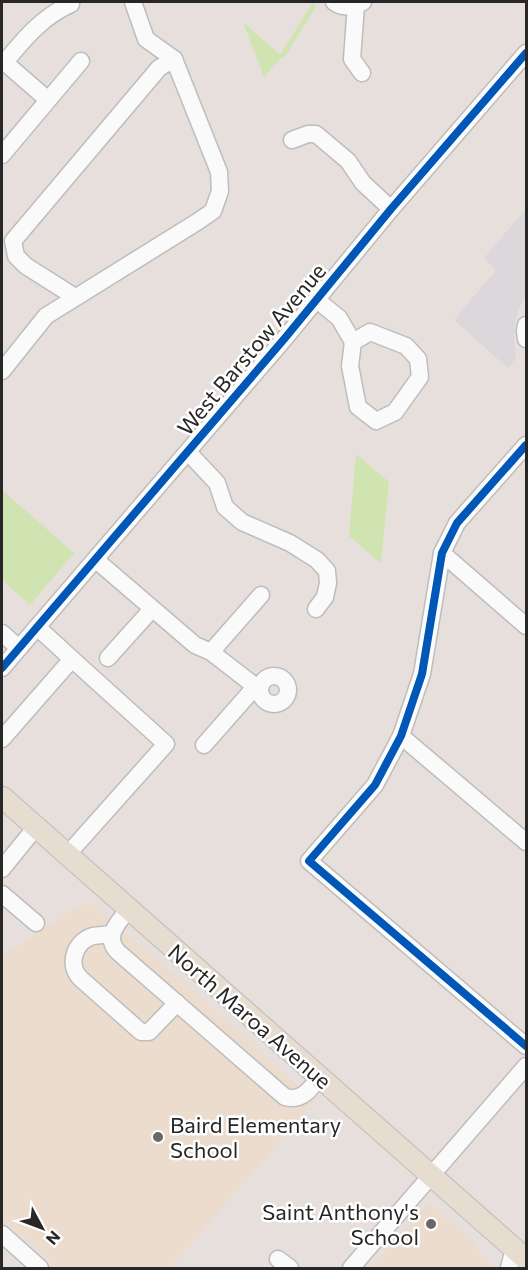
<svg xmlns="http://www.w3.org/2000/svg" width="528" height="1270" font-family="Commissioner,sans-serif">
	<style>
		.industrial { fill: #dbd7db }
		.education { fill: #ebdcce }
		.green { fill: #cfe4b0 }
		.lines { fill: none; stroke-linecap: round; stroke-linejoin: round }
		.minor-casing { stroke: #bebdbe; stroke-width: 19 }
		.major-casing { stroke: #bfbcbb; stroke-width: 23 }
		.minor { stroke: #fbfafa; stroke-width: 16 }
		.major { stroke: #e7dcd0; stroke-width: 21 }
		.cycleway-casing { stroke: #fff; stroke-width: 11 }
		.cycleway { stroke: #0057b8; stroke-width: 8 }
		.poi-dot { fill: #6a6766; stroke: #fff; stroke-width: 2 }
		.labels { text-anchor: middle; dominant-baseline: central; stroke-width: 5; stroke-linejoin: round; paint-order: stroke }
		.street-label { font-size: 22px; fill: #272727; stroke: #fff }
		.poi-label { font-size: 22px; fill: #272727; stroke: #fff; text-anchor: start }
	</style>
	<rect width="100%" height="100%" fill="#e6dfdb"/>
	<polygon class="industrial" points="526,209 526,294 518,311 515,325 514,341 516,358 508,368 454,320 496,270 484,258"/>
	<g class="education">
		<polygon points="88,901 174,974 314,1101 170,1268 59,1268 2,1218 2,955"/>
		<polygon points="429,1205 434,1207 471,1239 482,1257 494,1268 371,1268 424,1208"/>
	</g>
	<g class="green">
		<polygon points="313,2 316,6 284,58 282,57 264,77 243,22 280,55"/>
		<polygon points="356,454 389,482 381,563 349,536"/>
		<polygon points="2,490 74,553 30,605 2,580"/>
	</g>
	<g class="lines">
		<defs>
			<g id="minor">
				<path d="M334,2C343,9 353,7 363,2"/>
				<polyline points="356,5 352,59 362,73"/>
				<polyline points="2,60 48,100"/>
				<path d="M5,62C24,39 43,16 71,4L70,2"/>
				<polyline points="292,140 308,134 316,134 348,161 363,183 391,209"/>
				<polyline points="2,155 81,61"/>
				<polyline points="75,297 26,266 16,256 13,241 159,68 174,59"/>
				<polyline points="317,300 339,318 353,342"/>
				<polyline points="526,325 525,331 526,339"/>
				<polygon points="370,332 406,346 418,359 420,377 395,412 376,421 358,407 350,366 353,342"/>
				<polyline points="2,371 46,316 197,222 213,211 220,191 219,172 174,59 146,39 133,2"/>
				<polyline points="526,445 457,523 442,553 422,674 401,736 375,785 309,861 526,1046"/>
				<polyline points="188,452 217,483 225,507 242,522 290,543 317,560 327,571 328,583 325,597 316,609"/>
				<polyline points="442,553 526,626"/>
				<polyline points="96,560 195,645 211,652 260,690"/>
				<polyline points="37,627 72,659"/>
				<polyline points="2,633 19,648"/>
				<polyline points="211,652 261,595"/>
				<polyline points="108,658 152,609"/>
				<polyline points="2,668 285,338 391,209 526,53"/>
				<circle cx="274" cy="690" r="14"/>
				<polyline points="401,736 526,842"/>
				<polyline points="2,739 72,659 166,744 67,855"/>
				<polyline points="204,745 255,687"/>
				<polyline points="2,869 36,827"/>
				<polyline points="2,894 36,923"/>
				<path d="M129,909C119,921 103,937 118,952L285,1097C302,1102 310,1089 320,1077"/>
				<path d="M112,934C106,935 99,935 93,936C75,941 67,964 80,978L141,1032H149L177,1003"/>
				<polyline points="2,1234 40,1268"/>
				<polyline points="278,1259 290,1268"/>
				<polyline points="351,1268 526,1066"/>
				<polyline points="509,1268 514,1248"/>
			</g>
			<polyline id="major" points="2,797 526,1259"/>
		</defs>
		<use href="#minor" class="minor-casing"/>
		<use href="#major" class="major-casing"/>
		<use href="#minor" class="minor"/>
		<use href="#major" class="major"/>
		<defs>
			<g id="cycleway">
				<polyline points="526,445 457,523 442,553 422,674 401,736 375,785 309,861 526,1046"/>
				<polyline points="2,668 285,338 391,209 526,53"/>
			</g>
		</defs>
		<use href="#cycleway" class="cycleway-casing"/>
		<use href="#cycleway" class="cycleway"/>
	</g>
	<g class="poi-dot">
		<circle cx="158" cy="1137" r="6"/>
		<circle cx="431" cy="1224" r="6"/>
	</g>
	<g class="labels">
		<g class="street-label">
			<text transform="translate(251 349) rotate(-50)">West Barstow Avenue</text>
			<text transform="translate(250 1016) rotate(41)">North Maroa Avenue</text>
		</g>
		<g class="poi-label">
			<text x="170" y="1124">Baird Elementary<tspan x="170" dy="25">School</tspan></text>
			<text x="419" y="1211" text-anchor="end">Saint Anthony's<tspan x="419" dy="25">School</tspan></text>
		</g>
	</g>
	<rect width="528" height="1270" fill="none" stroke="#272727" stroke-width="6"/>
	<g transform="translate(42 1228) rotate(131)" stroke="#ffffff" stroke-width="4.5" paint-order="stroke">
	<path d="M0-4.5L10 22L0 15L-10 22Z" fill="#272727"/>
	<text y="-9" font-size="16" font-weight="bold" text-anchor="middle" fill="#272727">N</text>
	</g>
</svg>
